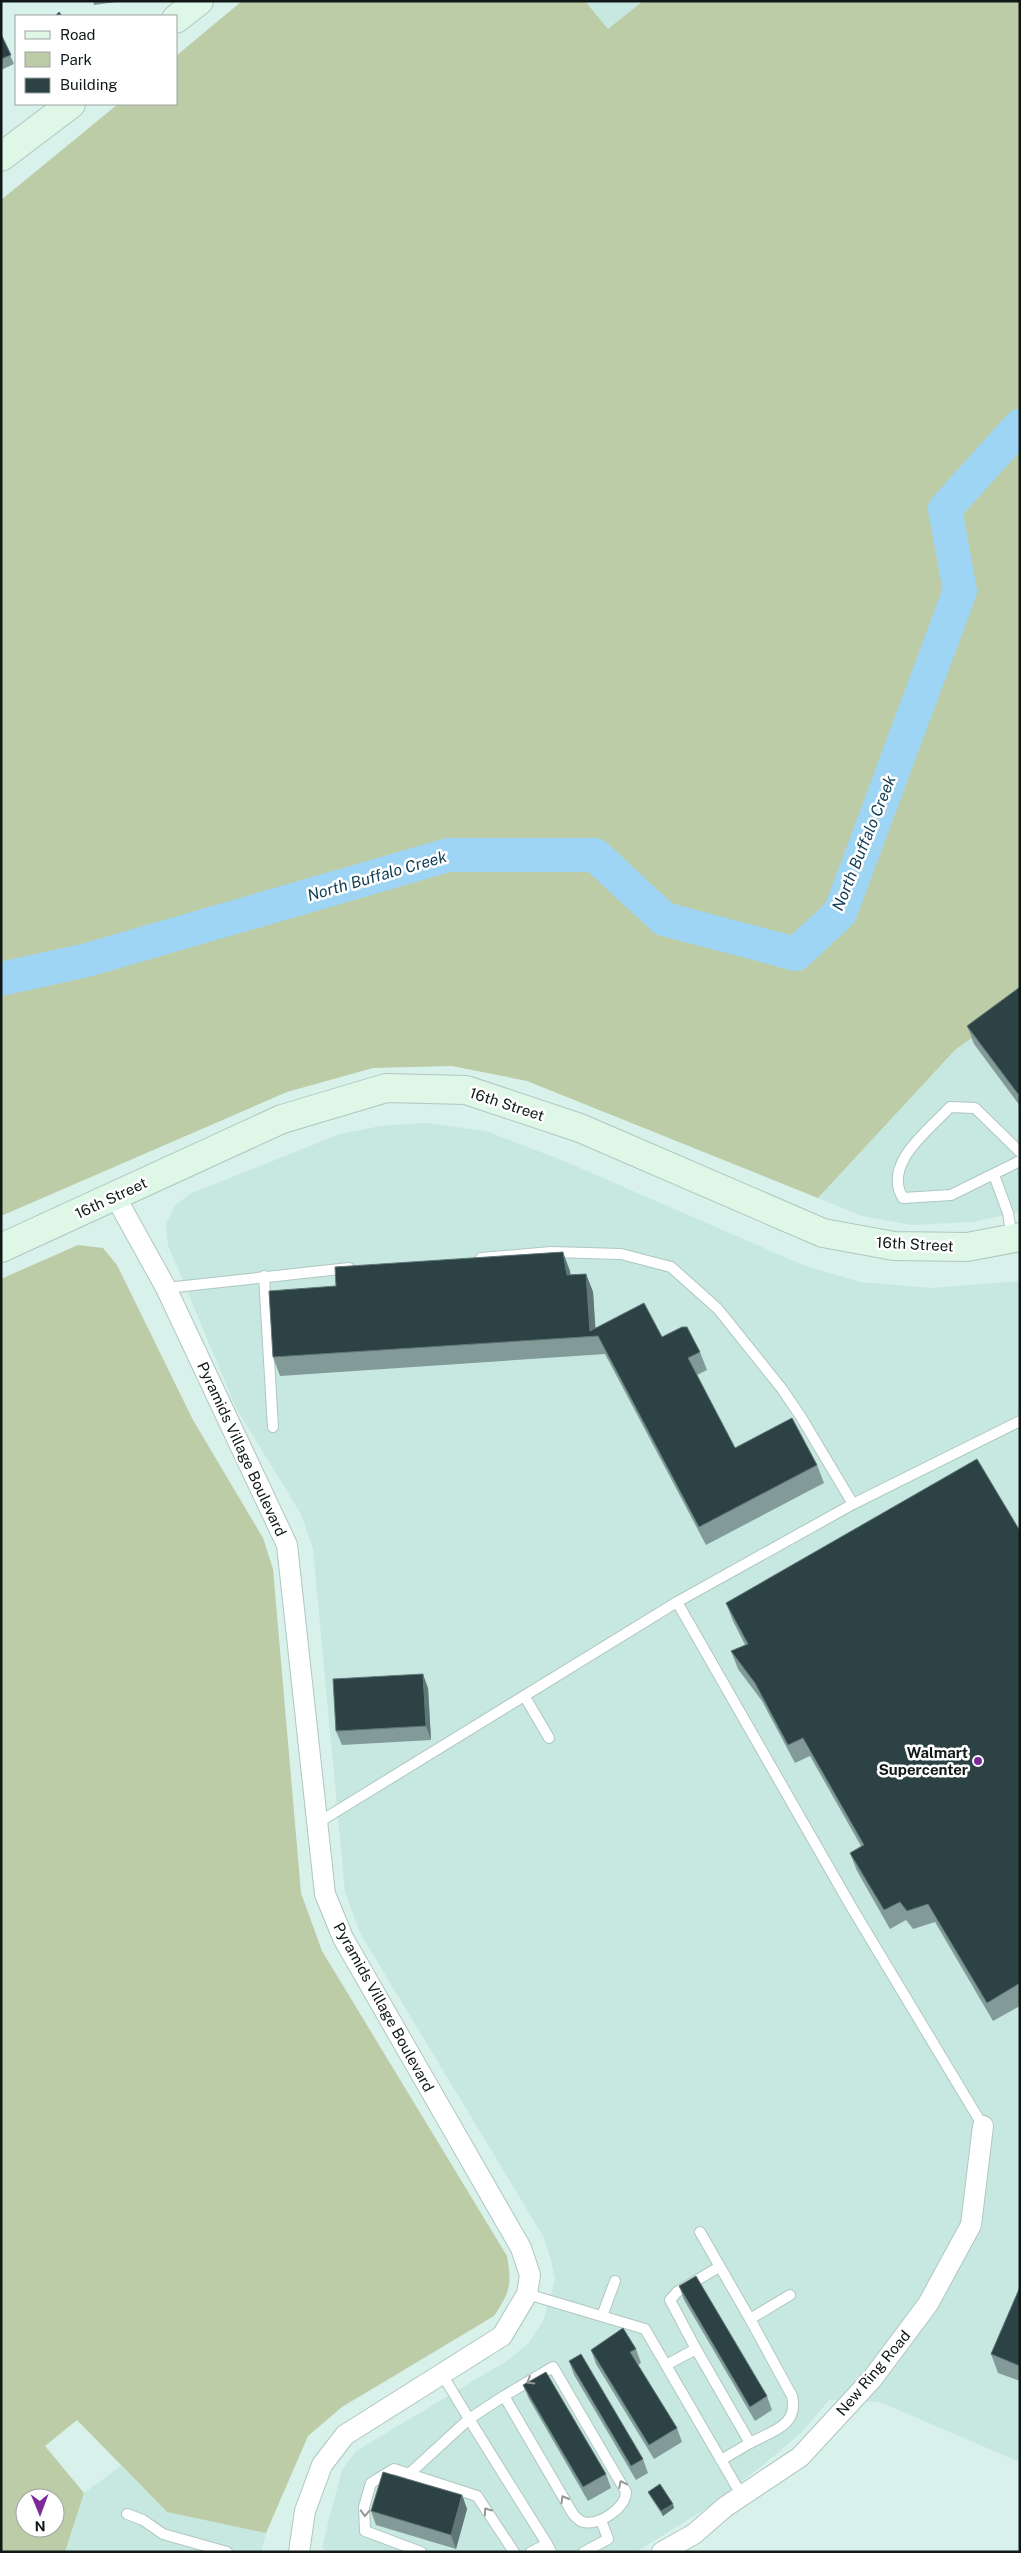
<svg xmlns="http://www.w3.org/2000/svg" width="1021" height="2553" font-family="'Public Sans',sans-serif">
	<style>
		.built { fill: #c6e8e0 }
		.green { fill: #bccca6; fill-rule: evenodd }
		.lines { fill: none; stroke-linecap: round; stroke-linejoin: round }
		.river { stroke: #9ed5f5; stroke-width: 34 }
		.lane-casing { stroke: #afc7c1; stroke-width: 12 }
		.street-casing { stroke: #afc7c1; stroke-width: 22 }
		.secondary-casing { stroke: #afc7c1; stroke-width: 30 }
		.lane { stroke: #fff; stroke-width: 10 }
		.street { stroke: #fff; stroke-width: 20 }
		.secondary { stroke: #dff7e6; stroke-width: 28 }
		.wall { fill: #829a98 }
		.shaded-wall { fill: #607677 }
		.building { fill: #2d4245; stroke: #607677 }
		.oneway { stroke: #939897 }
		.poi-dot { fill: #7c2a99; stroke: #fff; stroke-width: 2 }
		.labels { text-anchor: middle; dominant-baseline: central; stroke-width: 5; stroke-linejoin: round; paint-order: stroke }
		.street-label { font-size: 15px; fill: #101917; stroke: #fff }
		.poi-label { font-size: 15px; font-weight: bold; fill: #101917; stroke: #fff; text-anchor: end }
		.water-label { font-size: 16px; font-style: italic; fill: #134056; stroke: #fff }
	</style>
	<rect width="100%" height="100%" fill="#d8f1eb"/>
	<g class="built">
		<polygon points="585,1 643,1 608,29"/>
		<polygon points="1020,1004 1020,1212 972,1222 911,1225 862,1216 818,1198 955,1050"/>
		<polygon points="425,1123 486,1131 564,1161 803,1265 860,1282 932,1288 1020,1281 1020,2462 880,2402 829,2400 801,2433 763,2465 710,2506 636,2552 327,2552 322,2547 342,2470 356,2451 505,2362 528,2344 543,2321 555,2280 551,2260 543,2236 360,1933 345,1892 313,1549 301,1514 236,1408 168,1245 166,1224 175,1205 190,1194 340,1134 381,1126"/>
		<polygon points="121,2466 167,2512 266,2533 261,2552 65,2552 84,2493"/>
	</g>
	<g class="green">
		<polygon points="242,1 585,1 608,29 643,1 1020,1 1020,1004 955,1050 818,1198 527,1081 452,1066 373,1068 287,1092 1,1216 1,200 118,104 176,104 176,56"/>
		<path d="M78,1245L103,1248L117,1265L193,1420L263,1538L273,1569L301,1893L322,1951L507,2256C512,2285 510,2292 494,2316L342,2407L308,2436L266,2533L167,2512L77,2420L45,2446L84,2493L65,2552H1V1279ZM25,2498H55V2528H25Z"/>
	</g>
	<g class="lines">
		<polyline class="river" points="1,979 87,960 448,855 595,855 664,919 796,954 840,913 960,591 945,509 1020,426"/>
		<defs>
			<g id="lane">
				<path d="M1020,1152L975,1108L950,1107C929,1130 882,1164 903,1198L951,1195L1020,1161"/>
				<polyline points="994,1175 1008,1213 1012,1238"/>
				<polyline points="481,1258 551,1252 621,1254 671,1267 718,1309 782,1389 801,1417 853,1504"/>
				<polyline points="264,1276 273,1427"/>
				<polyline points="166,1288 349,1268"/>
				<polyline points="677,1602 852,1908 983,2126"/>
				<polyline points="525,1697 549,1738"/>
				<polyline points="319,1822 677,1602 853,1504 1020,1421"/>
				<polyline points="700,2232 750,2319"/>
				<polyline points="527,2294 645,2329 742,2496"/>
				<polyline points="602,2316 615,2281"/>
				<polyline points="696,2349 670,2300 677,2292 719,2267"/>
				<polyline points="666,2365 696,2349 750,2443 721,2460"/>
				<path d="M504,2396L553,2367L626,2492C626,2508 599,2526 583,2522C579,2521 576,2517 573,2514L504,2396L469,2419L547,2544"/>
				<path d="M750,2443C772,2431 799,2426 792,2396L750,2319L790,2295"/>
				<polyline points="409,2474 469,2419 442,2374"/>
				<polyline points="127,2514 143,2520 163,2534 227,2552"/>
				<polyline points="421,2552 365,2531 364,2507 371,2483 394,2469 477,2496 514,2552"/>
				<polyline points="531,2552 547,2544 551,2552"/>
				<polyline points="584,2552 608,2539 601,2520"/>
			</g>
			<g id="street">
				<polyline points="115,1196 166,1288 287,1545 325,1894 343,1938 521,2248 530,2275 527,2294 502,2336 345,2435 322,2465 305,2511 299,2552"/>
				<polyline points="662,2552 694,2534 725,2507 800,2457 872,2379 928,2304 971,2225 983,2126"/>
			</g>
			<g id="secondary">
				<polyline points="176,19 199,1"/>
				<polyline points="1,157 71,104"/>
				<polyline points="1,1248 282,1119 386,1088 466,1090 580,1128 823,1233 894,1246 967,1247 1020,1237"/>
			</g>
		</defs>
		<use href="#lane" class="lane-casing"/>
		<use href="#street" class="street-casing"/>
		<use href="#secondary" class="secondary-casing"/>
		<use href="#lane" class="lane"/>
		<use href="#street" class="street"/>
		<use href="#secondary" class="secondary"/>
	</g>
	<g class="wall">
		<polygon points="93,1 123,1 94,5"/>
		<polygon points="1,34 14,64 1,70"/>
		<polygon points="1020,987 1020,1106 974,1044 967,1026"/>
		<polygon points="570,1271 570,1275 586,1274 593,1292 595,1328 662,1337 700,1352 707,1370 697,1375 735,1448 817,1465 824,1483 706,1545 605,1354 280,1376 273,1357"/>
		<polygon points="1020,1531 1020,2006 993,2021 935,1922 913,1929 906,1920 890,1929 857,1871 850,1853 861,1846 810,1756 795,1763 762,1701 738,1669 731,1651 745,1645 733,1621 726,1603"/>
		<polygon points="428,1688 431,1740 342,1745 336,1731"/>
		<polygon points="679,2286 767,2396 772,2410 755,2421 684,2300"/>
		<polygon points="1020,2287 1020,2381 998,2373 991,2354"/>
		<polygon points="636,2349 641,2363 638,2365 677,2428 682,2442 654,2459 596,2364 591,2350"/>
		<polygon points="569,2361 643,2459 648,2473 636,2480 574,2375"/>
		<polygon points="523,2385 606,2474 611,2488 588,2501 529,2399"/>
		<polygon points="648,2492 674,2508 663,2516 650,2496"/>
		<polygon points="462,2495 467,2509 456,2549 376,2525 371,2511"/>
	</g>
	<g class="shaded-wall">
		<polygon points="563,1252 570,1271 573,1293 567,1275"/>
		<polygon points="586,1274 593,1292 596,1336 590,1331"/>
		<polygon points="423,1674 428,1688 431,1740 426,1726"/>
		<polygon points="462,2495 467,2509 456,2549 451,2535"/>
		<polygon points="673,2504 674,2508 663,2516 661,2511"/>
	</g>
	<g class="building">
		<polygon points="59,12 62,16 55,16"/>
		<polygon points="1,34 11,55 1,59"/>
		<polygon points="1020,987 1020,1093 1018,1094 967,1026"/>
		<polygon points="563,1252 567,1275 586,1274 590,1331 644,1303 662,1337 682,1327 687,1327 700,1352 688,1358 735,1448 792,1418 817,1465 699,1527 598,1336 273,1357 269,1291 336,1286 335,1267"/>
		<polygon points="977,1459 1020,1531 1020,1983 987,2003 928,1904 907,1911 900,1902 884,1910 850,1853 864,1845 803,1738 788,1745 755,1683 731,1651 748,1644 726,1603"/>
		<polygon points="423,1674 426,1726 336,1731 333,1679"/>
		<polygon points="696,2276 767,2396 750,2407 679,2286"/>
		<polygon points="1020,2287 1020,2366 991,2354"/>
		<polygon points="623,2328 636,2349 630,2352 677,2428 649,2445 591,2350"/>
		<polygon points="581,2354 643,2459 631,2466 569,2361"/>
		<polygon points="546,2372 606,2474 583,2487 523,2385"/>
		<polygon points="383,2472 462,2495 451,2535 371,2511"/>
		<polygon points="660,2484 673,2504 661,2511 648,2492"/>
	</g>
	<defs><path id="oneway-chevron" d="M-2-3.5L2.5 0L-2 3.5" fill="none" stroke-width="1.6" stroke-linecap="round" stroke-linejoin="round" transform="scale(1.25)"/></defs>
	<g class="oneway">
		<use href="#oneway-chevron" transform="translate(530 2381) rotate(149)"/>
		<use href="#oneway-chevron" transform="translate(622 2484) rotate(-116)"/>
		<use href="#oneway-chevron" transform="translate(564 2499) rotate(-120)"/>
		<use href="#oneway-chevron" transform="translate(487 2511) rotate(-125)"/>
		<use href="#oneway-chevron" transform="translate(365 2513) rotate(91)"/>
	</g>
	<circle class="poi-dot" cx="978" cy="1761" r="5"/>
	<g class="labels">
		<g class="street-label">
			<text transform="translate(507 1104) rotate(18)">16th Street</text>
			<text transform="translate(111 1198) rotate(-25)">16th Street</text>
			<text transform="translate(915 1244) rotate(3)">16th Street</text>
			<text transform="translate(242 1449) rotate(65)">Pyramids Village Boulevard</text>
			<text transform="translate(384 2007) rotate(61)">Pyramids Village Boulevard</text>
			<text transform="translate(873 2373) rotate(-50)">New Ring Road</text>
		</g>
		<g class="poi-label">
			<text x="968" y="1752">Walmart<tspan x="968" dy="17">Supercenter</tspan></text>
		</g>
		<g class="water-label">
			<text transform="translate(864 843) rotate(-68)">North Buffalo Creek</text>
			<text transform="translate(377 876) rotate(-16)">North Buffalo Creek</text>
		</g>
	</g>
	<rect width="1021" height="2553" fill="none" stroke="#101917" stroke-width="5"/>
	<rect x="15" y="15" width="162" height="90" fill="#ffffff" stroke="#9fa3a2"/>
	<rect x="25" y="31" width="25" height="8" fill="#dff7e6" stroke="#9fa3a2"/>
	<text x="60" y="40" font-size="15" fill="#101917">Road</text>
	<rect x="25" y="52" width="25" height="15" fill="#bccca6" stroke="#9fa3a2"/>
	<text x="60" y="65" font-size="15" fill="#101917">Park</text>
	<rect x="25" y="78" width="25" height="15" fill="#2d4245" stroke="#9fa3a2"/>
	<text x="60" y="90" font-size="15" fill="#101917">Building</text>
	<g transform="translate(40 2513) rotate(179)"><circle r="24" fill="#ffffff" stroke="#9fa3a2"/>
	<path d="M0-4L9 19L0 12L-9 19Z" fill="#7c2a99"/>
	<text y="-8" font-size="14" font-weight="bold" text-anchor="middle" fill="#101917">N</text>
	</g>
</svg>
